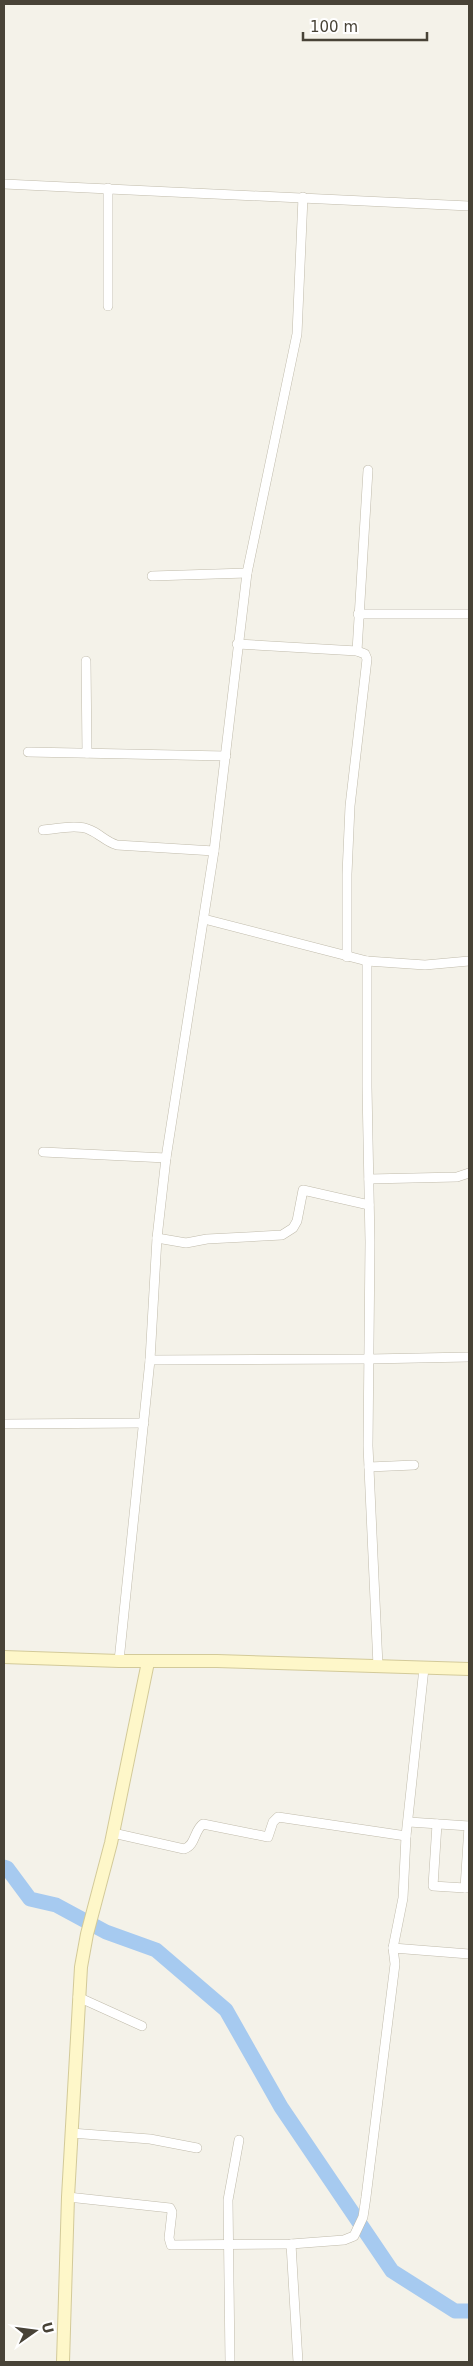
<svg xmlns="http://www.w3.org/2000/svg" width="473" height="2366" font-family="'DejaVu Sans',sans-serif">
	<style>
		.lines { fill: none; stroke-linecap: round; stroke-linejoin: round }
		.river { stroke: #a6caf0; stroke-width: 15 }
		.street-casing { stroke: #c0bbab; stroke-width: 10 }
		.secondary-casing { stroke: #d3ca99; stroke-width: 14 }
		.street { stroke: #fff; stroke-width: 9 }
		.secondary { stroke: #fef7c9; stroke-width: 12 }
	</style>
	<rect width="100%" height="100%" fill="#f4f2e9"/>
	<g class="lines">
		<polyline class="river" points="4,1867 7,1868 30,1899 56,1905 106,1932 156,1950 226,2010 281,2107 392,2271 455,2311 469,2311"/>
		<defs>
			<g id="street">
				<polyline points="4,184 469,206"/>
				<polyline points="108,188 108,306"/>
				<polyline points="152,576 247,573"/>
				<polyline points="358,614 469,614"/>
				<polyline points="237,644 357,651 365,654 367,659 350,806 347,874 347,957"/>
				<polyline points="357,651 368,470"/>
				<polyline points="86,661 87,753"/>
				<polyline points="28,752 226,756"/>
				<path d="M43,830C57,829 78,824 90,830C100,834 106,842 117,845L214,851"/>
				<polyline points="204,919 367,961 425,965 469,961"/>
				<polyline points="367,961 367,1087 370,1242 368,1446 378,1666"/>
				<polyline points="43,1152 166,1158"/>
				<polyline points="369,1179 457,1177 469,1173"/>
				<polyline points="157,1238 186,1243 207,1239 282,1235 293,1228 297,1221 303,1190 369,1205"/>
				<polyline points="150,1360 369,1359 469,1357"/>
				<polyline points="4,1424 144,1423"/>
				<polyline points="369,1467 414,1465"/>
				<polyline points="119,1661 150,1360 157,1238 166,1158 214,851 247,573 297,334 303,197"/>
				<polyline points="409,1822 469,1826"/>
				<polyline points="437,1824 433,1886 465,1888"/>
				<polyline points="469,1826 465,1888 469,1888"/>
				<path d="M113,1833L184,1849C196,1845 194,1830 203,1824L268,1837L273,1822L278,1817L406,1836"/>
				<polyline points="393,1948 403,1898 406,1836 424,1668"/>
				<polyline points="78,1997 142,2026"/>
				<polyline points="71,2133 150,2139 197,2148"/>
				<polyline points="68,2197 170,2208 172,2212 169,2238 171,2245 291,2244 344,2240 354,2236 363,2217 366,2197 395,1964 393,1948 469,1954"/>
				<polyline points="291,2244 298,2362"/>
				<polyline points="230,2362 228,2200 239,2140"/>
			</g>
			<g id="secondary">
				<polyline points="4,1657 119,1661 217,1661 469,1669"/>
				<polyline points="63,2362 68,2197 81,1967 87,1934 111,1843 148,1662"/>
			</g>
		</defs>
		<use href="#street" class="street-casing"/>
		<use href="#secondary" class="secondary-casing"/>
		<use href="#street" class="street"/>
		<use href="#secondary" class="secondary"/>
	</g>
	<rect width="473" height="2366" fill="none" stroke="#484337" stroke-width="10"/>
	<g transform="translate(35 2331) rotate(76)" stroke="#ffffff" stroke-width="4" paint-order="stroke">
	<path d="M0-4L9 19L0 12L-9 19Z" fill="#484337"/>
	<text y="-8" font-size="14" font-weight="bold" text-anchor="middle" fill="#484337">U</text>
	</g>
	<path d="M303 32v8h124v-8" fill="none" stroke="#484337" stroke-width="2.5"/>
	<text x="310" y="32" font-size="15" fill="#484337" stroke="#ffffff" stroke-width="4" paint-order="stroke">100 m</text>
</svg>
